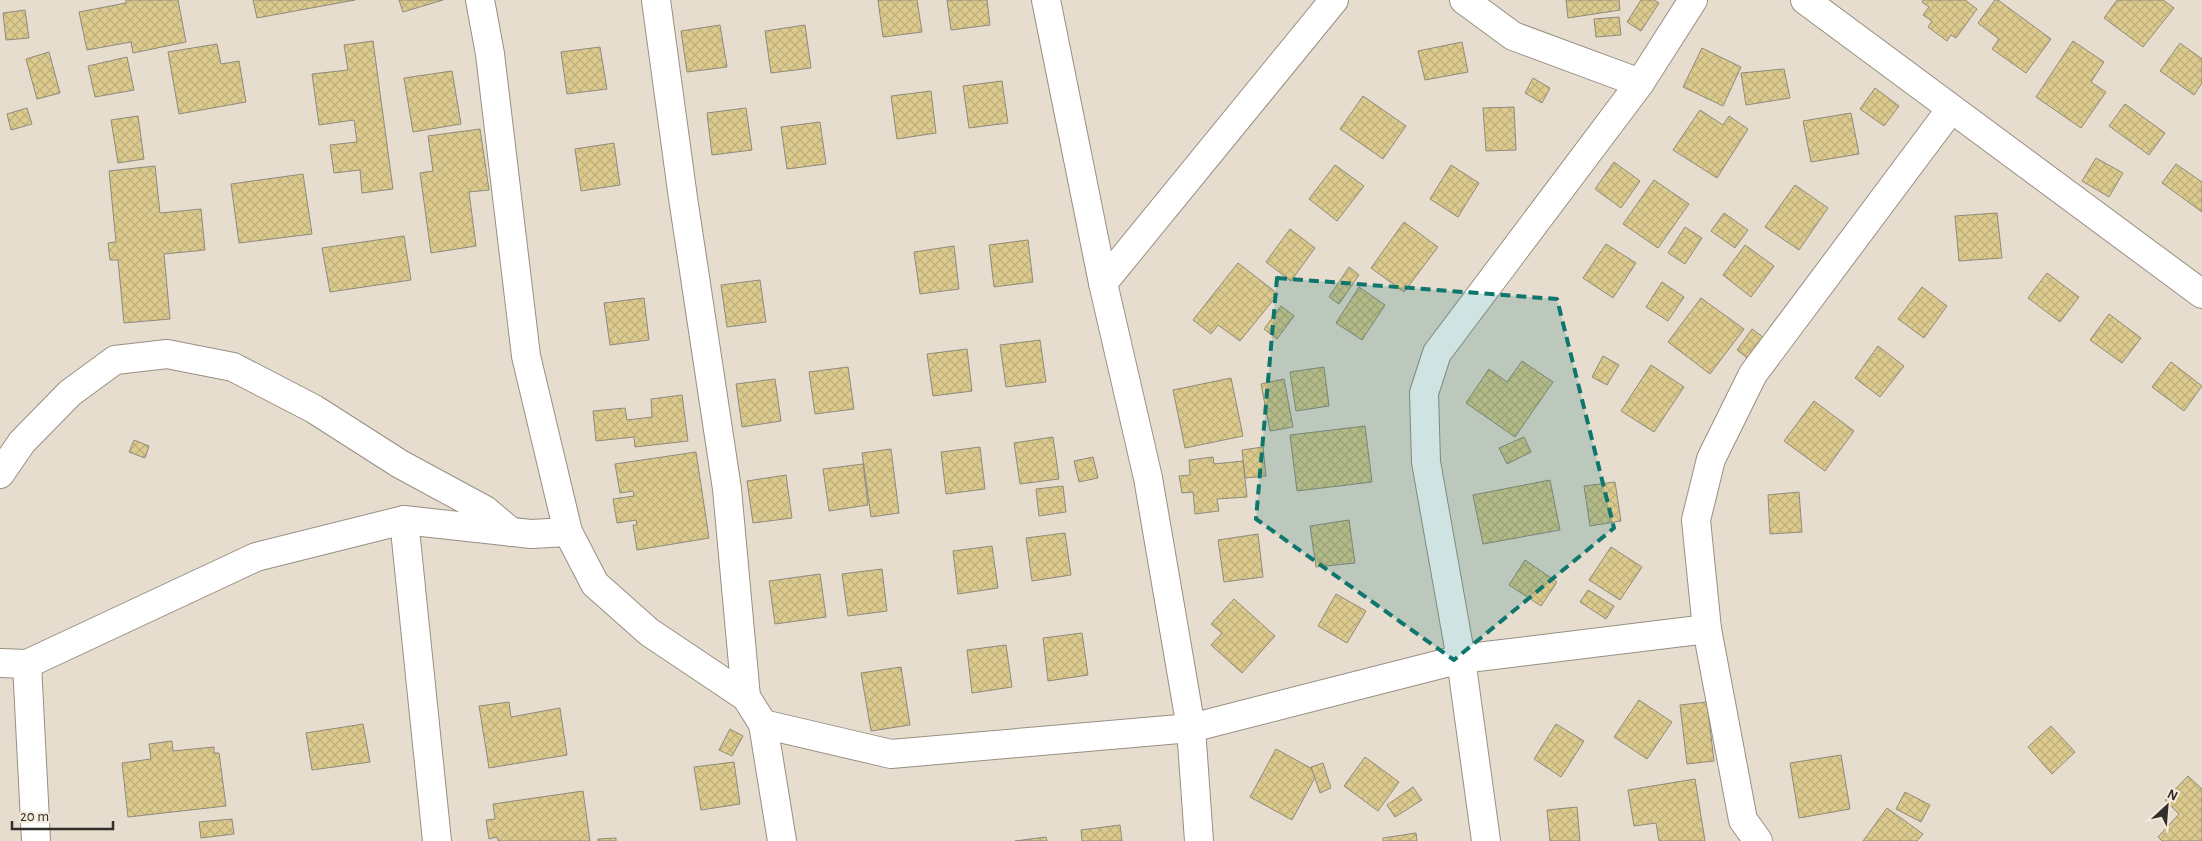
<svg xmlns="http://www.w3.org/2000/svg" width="2202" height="841" font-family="'Alegreya Sans',sans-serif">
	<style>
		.building { fill: url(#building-cross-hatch); stroke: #8f8b7c }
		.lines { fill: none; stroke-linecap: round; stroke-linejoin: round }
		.minor-casing { stroke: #988f82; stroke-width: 30 }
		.minor { stroke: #fff; stroke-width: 28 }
		.marked { fill: #0f766e; fill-opacity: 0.2; stroke: #0f766e; stroke-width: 4; stroke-dasharray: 10 6; stroke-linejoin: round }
	</style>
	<defs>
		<pattern id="building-cross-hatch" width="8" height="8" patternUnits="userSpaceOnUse" patternTransform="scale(1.25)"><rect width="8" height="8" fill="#dcca8e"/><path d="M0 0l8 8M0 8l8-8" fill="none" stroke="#bdae7a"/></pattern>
	</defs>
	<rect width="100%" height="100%" fill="#e7ddcf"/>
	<g class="building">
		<polygon points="126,0 178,0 186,42 133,53 131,42 87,50 79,12 126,3"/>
		<polygon points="253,0 355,0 257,18"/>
		<polygon points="399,0 443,0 403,12"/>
		<polygon points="878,0 917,0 922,32 883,37"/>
		<polygon points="947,0 987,0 990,25 951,30"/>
		<polygon points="1566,0 1619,0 1620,10 1568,18"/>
		<polygon points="1641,0 1654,0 1659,3 1641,31 1627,22"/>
		<polygon points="1923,0 1965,0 1977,9 1956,38 1951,35 1947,41 1928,27 1932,21 1923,15 1929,7 1922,2"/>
		<polygon points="1995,0 1998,0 2051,39 2026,73 1992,49 1999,39 1978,23"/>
		<polygon points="2117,0 2163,0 2174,8 2143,47 2104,18"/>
		<polygon points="25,10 29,38 6,40 3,13"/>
		<polygon points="1619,17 1621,35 1596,37 1594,19"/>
		<polygon points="720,25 727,67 687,72 681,31"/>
		<polygon points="805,25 811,68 771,73 765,31"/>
		<polygon points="373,41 393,189 362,193 360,170 334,173 330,145 357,142 354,120 319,125 312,74 348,70 344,45"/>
		<polygon points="2073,41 2104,62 2091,82 2106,92 2081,128 2036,97"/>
		<polygon points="1462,42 1468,72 1425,80 1418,51"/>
		<polygon points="2180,43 2202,59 2202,83 2194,95 2160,71"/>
		<polygon points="217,44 221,64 239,61 246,102 179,114 168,52"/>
		<polygon points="600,47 607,89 567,94 561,52"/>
		<polygon points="1702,48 1741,67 1723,106 1683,87"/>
		<polygon points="49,52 60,93 37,99 26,59"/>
		<polygon points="127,57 134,90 95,97 88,66"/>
		<polygon points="1784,69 1790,98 1746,105 1741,73"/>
		<polygon points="452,71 461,124 413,132 404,78"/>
		<polygon points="1533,78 1550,88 1542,103 1525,93"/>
		<polygon points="1002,81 1008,123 969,128 963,86"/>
		<polygon points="1875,88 1899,106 1884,126 1860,109"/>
		<polygon points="931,91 936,133 897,139 891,96"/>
		<polygon points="1363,96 1406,126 1383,159 1340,129"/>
		<polygon points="2125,104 2165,133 2149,155 2109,126"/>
		<polygon points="1514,107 1516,150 1486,151 1483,108"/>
		<polygon points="27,108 32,124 11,130 7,114"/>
		<polygon points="746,108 752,150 712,155 707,113"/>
		<polygon points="1700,110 1723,125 1729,116 1748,129 1717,178 1673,150"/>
		<polygon points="1851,113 1859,154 1811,162 1803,121"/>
		<polygon points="138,116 144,159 118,163 111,120"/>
		<polygon points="820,122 826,164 787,169 781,127"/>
		<polygon points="480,129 489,190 469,192 476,246 431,253 420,173 433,171 428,136"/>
		<polygon points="614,143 620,185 581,191 575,149"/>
		<polygon points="2096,158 2123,173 2109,197 2082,181"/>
		<polygon points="1614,162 1640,181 1621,208 1595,189"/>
		<polygon points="2176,164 2202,182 2202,212 2162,183"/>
		<polygon points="1335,165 1364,186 1337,221 1309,199"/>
		<polygon points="1451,165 1479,183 1458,217 1430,199"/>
		<polygon points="155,166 160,213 201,209 205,250 164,254 170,319 124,323 118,260 110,260 108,243 116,242 109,171"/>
		<polygon points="303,174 312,234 239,243 231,184"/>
		<polygon points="1654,180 1689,204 1658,248 1623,224"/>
		<polygon points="1795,185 1828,208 1799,250 1765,227"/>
		<polygon points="1724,213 1748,230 1735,248 1711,231"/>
		<polygon points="1997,213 2002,258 1959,261 1955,216"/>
		<polygon points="1404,222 1438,247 1404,292 1371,268"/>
		<polygon points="1685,227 1702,238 1685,264 1668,253"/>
		<polygon points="1290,229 1315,248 1291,281 1266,262"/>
		<polygon points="404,236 411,280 330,292 322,248"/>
		<polygon points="1028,240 1033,282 994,287 989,245"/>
		<polygon points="1606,244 1636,263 1613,298 1583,278"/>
		<polygon points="1745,245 1774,266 1751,297 1723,275"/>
		<polygon points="954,246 959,289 920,294 914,252"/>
		<polygon points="1238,263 1278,294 1240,341 1218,325 1211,334 1193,320"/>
		<polygon points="1349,267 1359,275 1339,304 1329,297"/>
		<polygon points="2047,273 2079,297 2060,322 2028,298"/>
		<polygon points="760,280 766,322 727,327 721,285"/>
		<polygon points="1662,282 1684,297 1668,321 1646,307"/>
		<polygon points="1359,287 1385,305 1362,340 1336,323"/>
		<polygon points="1922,287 1947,306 1924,338 1898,319"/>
		<polygon points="644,298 649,340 610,345 604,303"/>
		<polygon points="1701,298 1744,329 1710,374 1668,342"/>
		<polygon points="1281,306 1294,316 1277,339 1264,329"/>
		<polygon points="2109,314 2141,338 2122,363 2090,340"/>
		<polygon points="1752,329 1767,340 1751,361 1737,350"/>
		<polygon points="1040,340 1046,382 1006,387 1000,345"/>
		<polygon points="1878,346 1904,366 1880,397 1855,378"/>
		<polygon points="967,349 972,391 933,396 927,354"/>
		<polygon points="1603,356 1619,365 1607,385 1592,377"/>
		<polygon points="1522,361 1553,382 1515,437 1466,403 1489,369 1507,382"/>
		<polygon points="2171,362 2202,386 2184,411 2152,387"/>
		<polygon points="1651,365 1684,387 1654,432 1621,411"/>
		<polygon points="848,367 854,409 815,414 809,372"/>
		<polygon points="1324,367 1329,406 1296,411 1290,372"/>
		<polygon points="1231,378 1243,436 1185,448 1173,390"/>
		<polygon points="775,379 781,421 742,427 736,384"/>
		<polygon points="1284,379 1293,427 1270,431 1261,384"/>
		<polygon points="682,395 688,441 635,447 634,437 596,441 593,411 625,408 627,420 652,417 651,399"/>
		<polygon points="1814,401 1854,431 1825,471 1784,441"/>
		<polygon points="1365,426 1372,482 1297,491 1290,435"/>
		<polygon points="1053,437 1059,479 1020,484 1014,443"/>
		<polygon points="1524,437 1531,452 1507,464 1499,448"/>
		<polygon points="134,440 149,446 145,458 129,452"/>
		<polygon points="980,447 985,489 946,494 941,452"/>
		<polygon points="1263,447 1266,476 1245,478 1242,450"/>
		<polygon points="891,449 899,513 871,517 862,453"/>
		<polygon points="696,452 709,538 637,550 633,525 637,525 636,520 617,523 613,499 634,496 633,491 620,493 615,464"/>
		<polygon points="1093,457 1098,478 1079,482 1074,461"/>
		<polygon points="1213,457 1214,464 1243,461 1247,497 1217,499 1219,511 1195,514 1193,492 1182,493 1179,476 1190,475 1189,460"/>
		<polygon points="863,464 868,505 829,511 823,469"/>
		<polygon points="786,475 792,518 753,523 747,481"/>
		<polygon points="1550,480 1560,530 1483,544 1473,495"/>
		<polygon points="1615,482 1621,521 1590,526 1584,486"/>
		<polygon points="1063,486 1066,512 1039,516 1036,489"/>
		<polygon points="1799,492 1802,532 1770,534 1768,495"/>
		<polygon points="1349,520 1355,563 1316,567 1310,526"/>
		<polygon points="1065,533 1071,575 1032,581 1026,538"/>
		<polygon points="1258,534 1263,577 1224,582 1218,540"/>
		<polygon points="992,546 998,588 958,594 953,551"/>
		<polygon points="1611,547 1642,567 1620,600 1589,580"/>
		<polygon points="1525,560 1557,582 1541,606 1509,585"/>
		<polygon points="882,569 887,611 848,616 842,574"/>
		<polygon points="820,574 826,617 775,624 769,581"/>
		<polygon points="1588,590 1614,606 1606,619 1580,602"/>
		<polygon points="1336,594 1366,611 1347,643 1318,626"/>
		<polygon points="1234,599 1275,636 1242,673 1211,645 1222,633 1211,624"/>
		<polygon points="1082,633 1088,675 1048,681 1043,638"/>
		<polygon points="1006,645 1012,687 972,693 967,650"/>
		<polygon points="901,667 910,725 871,731 861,673"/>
		<polygon points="1639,700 1672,722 1647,759 1614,737"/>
		<polygon points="509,702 511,717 560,708 567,755 489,768 479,706"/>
		<polygon points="1707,702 1714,761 1687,764 1680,705"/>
		<polygon points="363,724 370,762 312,770 306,733"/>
		<polygon points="1556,724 1584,741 1561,777 1534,759"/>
		<polygon points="2051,726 2075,752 2052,774 2028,747"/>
		<polygon points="730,729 743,736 732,756 719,750"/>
		<polygon points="172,741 173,751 214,747 214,753 219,753 226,806 128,817 122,763 151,759 149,744"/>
		<polygon points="1276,749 1318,772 1292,820 1250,797"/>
		<polygon points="1841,755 1850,809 1799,818 1790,763"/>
		<polygon points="1365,757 1399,782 1378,811 1344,786"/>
		<polygon points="734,762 740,804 701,810 694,767"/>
		<polygon points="1323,763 1331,788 1320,793 1311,767"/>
		<polygon points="2188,776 2202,789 2202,841 2162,841 2158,837 2179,814 2165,800"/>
		<polygon points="1695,779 1705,841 1659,841 1656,823 1634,826 1628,790"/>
		<polygon points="1413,787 1422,800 1395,817 1387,805"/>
		<polygon points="583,791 590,841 498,841 497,837 489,839 486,820 495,819 493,804"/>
		<polygon points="1905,792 1930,805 1921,822 1896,809"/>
		<polygon points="1577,807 1580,841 1550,841 1547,810"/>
		<polygon points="1887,808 1923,834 1917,841 1863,841"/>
		<polygon points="232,819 234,834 201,838 199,822"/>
		<polygon points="1120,825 1122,841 1082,841 1081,830"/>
		<polygon points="1416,833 1417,841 1383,841 1383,838"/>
		<polygon points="1046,837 1047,841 1015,841"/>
		<polygon points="616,838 616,841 598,841 598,839"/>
	</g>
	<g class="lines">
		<defs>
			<g id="minor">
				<polyline points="480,0 490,54 526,356 568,532 595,584 649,632 746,697 763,724 891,754 1191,728 1461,659 1707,629"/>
				<polyline points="656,0 683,198 727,489 746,697"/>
				<polyline points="1046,0 1103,283"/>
				<polyline points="1464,0 1513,36 1640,83"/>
				<polyline points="1805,0 2202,294"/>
				<polyline points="0,474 22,442 70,393 115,360 167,354 233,367 314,409 400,464 485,510 511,532"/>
				<polyline points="404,520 437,841"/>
				<polyline points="0,663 27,664 256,557 404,520 531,534 568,532"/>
				<polyline points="27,664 36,841"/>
				<polyline points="763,724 782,841"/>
				<polyline points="1199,841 1191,728 1148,478 1103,283 1334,0"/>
				<polyline points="1486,841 1461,659 1426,462 1424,393 1437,353 1640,83 1693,0"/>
				<polyline points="1758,841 1743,820 1707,629 1696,520 1711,459 1753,374 1951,109"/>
			</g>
		</defs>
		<use href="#minor" class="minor-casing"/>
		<use href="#minor" class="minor"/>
	</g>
	<path class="marked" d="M1277,278L1557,299L1614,528L1454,660L1256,519Z"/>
	<g transform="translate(2167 806) rotate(26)" stroke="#f4eadc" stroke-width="4" paint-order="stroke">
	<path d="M0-4L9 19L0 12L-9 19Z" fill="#322e29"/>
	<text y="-8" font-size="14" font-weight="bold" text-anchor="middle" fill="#322e29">N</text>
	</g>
	<path d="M12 821v8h101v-8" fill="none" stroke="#322e29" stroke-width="2.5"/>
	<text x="20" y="821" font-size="15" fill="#322e29" stroke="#f4eadc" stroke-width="4" paint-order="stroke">20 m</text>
</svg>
